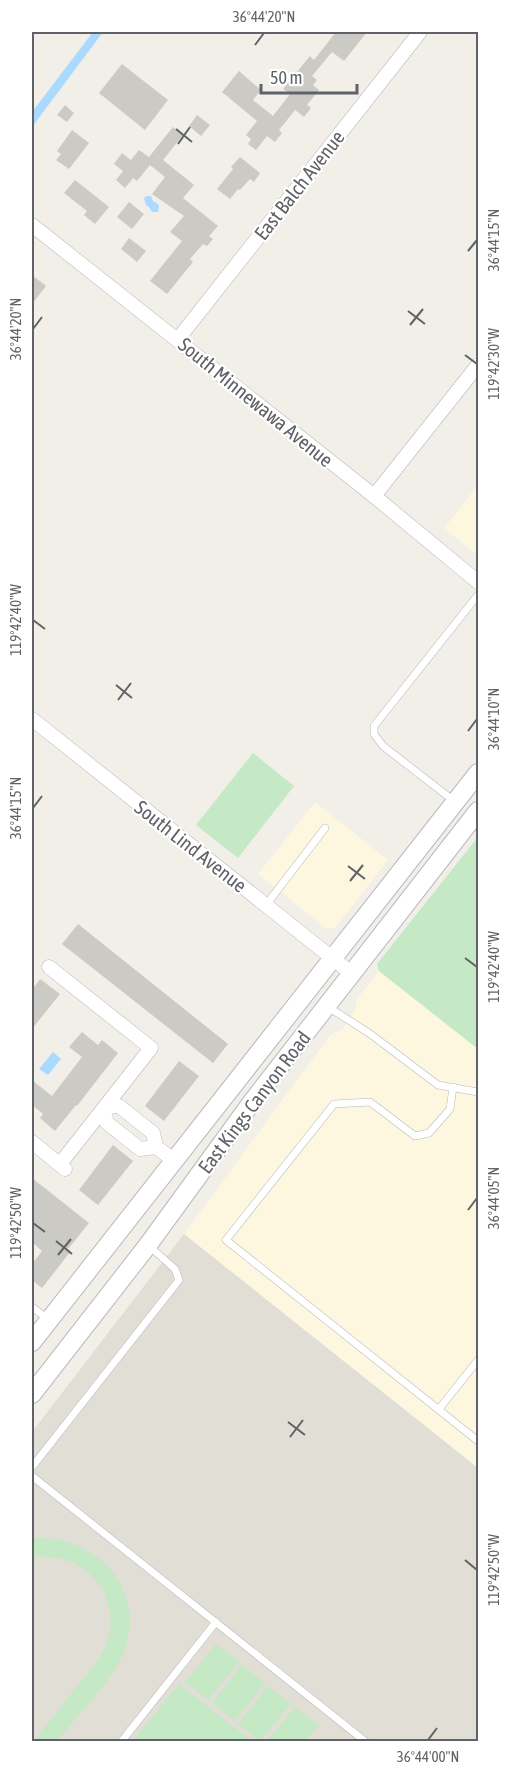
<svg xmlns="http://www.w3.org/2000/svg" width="510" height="1773" font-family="'Asap Condensed',sans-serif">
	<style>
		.commercial { fill: #fef7e0 }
		.education { fill: #e1ded6 }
		.green { fill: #c5e8c5 }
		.water { fill: #aadaff }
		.building { fill: #cccac5 }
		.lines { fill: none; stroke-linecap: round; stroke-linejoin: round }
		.service-casing { stroke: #b5b8bc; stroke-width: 8 }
		.minor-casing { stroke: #b5b8bc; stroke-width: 15 }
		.secondary-casing { stroke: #b6babf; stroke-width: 20 }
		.service { stroke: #fff; stroke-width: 7 }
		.minor { stroke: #fff; stroke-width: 14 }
		.secondary { stroke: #fff; stroke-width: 18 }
		.ticks { fill: none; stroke: #5f6368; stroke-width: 2 }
		.labels { text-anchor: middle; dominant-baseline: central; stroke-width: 4.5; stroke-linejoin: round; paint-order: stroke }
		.street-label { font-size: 20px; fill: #5f6368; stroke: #fff }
		.neatline { fill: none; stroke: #5f6368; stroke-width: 2 }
		.ticks-label { font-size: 15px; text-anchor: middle; fill: #5f6368 }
	</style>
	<rect width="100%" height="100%" fill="#f1efe8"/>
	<g class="commercial">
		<polygon points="478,485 478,556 444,528"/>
		<polygon points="315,802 388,860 335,928 327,929 258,874"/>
		<polygon points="379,971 478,1049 478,1468 184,1234 331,1034 342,1030 355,1010 357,999"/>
	</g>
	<polygon class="education" points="184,1234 478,1468 478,1741 32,1741 32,1432"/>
	<g class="green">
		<polygon points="253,753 294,786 238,858 196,825"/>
		<polygon points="478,837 478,1049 379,971 377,964"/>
		<path d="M36,1538C98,1536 149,1592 123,1654C110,1683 77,1716 57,1741H33C47,1725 60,1708 73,1691C83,1679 94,1668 101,1655C117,1629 112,1595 91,1575C75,1559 53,1554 32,1558V1539Z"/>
		<polygon points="216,1644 239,1662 208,1700 185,1682"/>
		<polygon points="242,1665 265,1683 235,1721 212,1703"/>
		<polygon points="179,1684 252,1741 133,1741"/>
		<polygon points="268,1686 291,1704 260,1741 238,1724"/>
		<polygon points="295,1707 318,1725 305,1741 267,1741"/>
	</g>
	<g class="water">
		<polygon points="93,32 103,32 32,127 32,112"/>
		<polygon points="147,196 151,196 153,201 159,205 158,212 152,212 149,207 146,205 144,198"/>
		<polygon points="53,1052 61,1059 48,1075 39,1069"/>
	</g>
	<g class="building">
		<polygon points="336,32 367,32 344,61 332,52 312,76 317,80 313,85 319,90 307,105 311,108 304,117 295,110 279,130 282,133 275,142 267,136 256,150 248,144 251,139 246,135 257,121 222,92 239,71 261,90 253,100 273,116 290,94 283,89 310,56 314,60"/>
		<polygon points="122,64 168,100 145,130 99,93"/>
		<polygon points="65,105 74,113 67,122 57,115"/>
		<polygon points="197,115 210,125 201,136 189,126"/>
		<polygon points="173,127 183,135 163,160 194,185 183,198 218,226 209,236 213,239 207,246 203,244 190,259 193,262 167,294 150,281 182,241 170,232 184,216 152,194 165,177 150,165 137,181 133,178 125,188 116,180 123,171 114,164 122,153 131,160 139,150 149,157"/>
		<polygon points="72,130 89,143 69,169 56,160 61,154 57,151"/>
		<polygon points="240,157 260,173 254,182 250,179 240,190 238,189 230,199 217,189 233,169 231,167"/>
		<polygon points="75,180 109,207 95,224 84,215 87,211 64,193"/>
		<polygon points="129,202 144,214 132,229 117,217"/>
		<polygon points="129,238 146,251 137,262 121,249"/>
		<polygon points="32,275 46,286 32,304"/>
		<polygon points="78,924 228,1044 213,1063 62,944"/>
		<polygon points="40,979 60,994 32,1029 32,990"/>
		<polygon points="82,1032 98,1045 102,1040 118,1053 77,1106 76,1105 55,1131 40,1118 43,1114 32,1105 32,1080 52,1096 82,1057 69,1047"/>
		<polygon points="179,1061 199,1076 164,1121 145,1106"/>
		<polygon points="113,1145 133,1161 98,1205 79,1190"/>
		<polygon points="32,1178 89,1223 68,1249 71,1251 42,1288 32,1280 32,1264 42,1251 32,1242"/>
	</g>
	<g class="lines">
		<defs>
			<g id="service">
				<polyline points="454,801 383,746 374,734 374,726 478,595"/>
				<polyline points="266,905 325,828"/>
				<polyline points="328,1007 369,1033 438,1085 478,1092"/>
				<polyline points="453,1087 450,1109 429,1133 415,1136 370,1102 334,1104 226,1240 478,1441"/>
				<polyline points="32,1307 49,1320"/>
				<polyline points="439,1409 478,1360"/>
				<polyline points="32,1467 179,1280 175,1269 148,1245"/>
				<polyline points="32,1476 366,1742"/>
				<polyline points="121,1742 216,1622"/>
			</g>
			<g id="minor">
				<polyline points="32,225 374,496 478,582"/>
				<polyline points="178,339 420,32"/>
				<polyline points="374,496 478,365"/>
				<polyline points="32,719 351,973"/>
				<polyline points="49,967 151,1048 60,1164"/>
				<polyline points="32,1142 65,1169"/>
				<polyline points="156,1147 140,1149 106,1122 105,1107 119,1106 153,1133 156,1147 175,1161"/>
			</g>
			<g id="secondary">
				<polyline points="32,1342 478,773"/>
				<polyline points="32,1394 148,1245 252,1102 478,811"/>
			</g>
		</defs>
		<use href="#service" class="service-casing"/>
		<use href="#minor" class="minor-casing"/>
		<use href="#secondary" class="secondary-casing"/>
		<use href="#service" class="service"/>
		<use href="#minor" class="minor"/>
		<use href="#secondary" class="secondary"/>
	</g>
	<path class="ticks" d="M255,45L264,33M176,129L192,142M178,144L190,127M468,251L477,240M408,311L425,324M410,325L423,309M33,329L42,317M465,355L477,364M33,620L45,629M116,685L132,698M118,700L131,683M468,731L477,719M33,808L42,796M348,866L365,879M350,881L363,865M465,958L477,967M468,1210L477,1198M33,1223L45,1232M56,1241L72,1254M58,1255L71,1239M288,1422L305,1435M290,1437L303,1420M465,1560L477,1570M428,1740L437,1728"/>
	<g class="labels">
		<g class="street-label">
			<text transform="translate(299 185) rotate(-52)">East Balch Avenue</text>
			<text transform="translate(256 402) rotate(39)">South Minnewawa Avenue</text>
			<text transform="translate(191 846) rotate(38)">South Lind Avenue</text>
			<text transform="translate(254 1102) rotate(-53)">East Kings Canyon Road</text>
		</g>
	</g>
	<rect width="510" height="1773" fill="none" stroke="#ffffff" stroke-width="66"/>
	<path d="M261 84v9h96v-9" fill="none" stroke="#5f6368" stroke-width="3"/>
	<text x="270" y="84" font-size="18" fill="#5f6368" stroke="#ffffff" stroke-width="4.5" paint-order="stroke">50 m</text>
	<rect x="33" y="33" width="444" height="1707" class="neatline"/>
	<g class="ticks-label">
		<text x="264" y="22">36°44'20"N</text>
		<text transform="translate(494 240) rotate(-90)" y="5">36°44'15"N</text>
		<text transform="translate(16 329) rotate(-90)" y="5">36°44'20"N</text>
		<text transform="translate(494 364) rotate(-90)" y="5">119°42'30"W</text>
		<text transform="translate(16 620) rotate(-90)" y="5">119°42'40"W</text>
		<text transform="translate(494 719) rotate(-90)" y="5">36°44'10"N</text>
		<text transform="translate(16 808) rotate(-90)" y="5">36°44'15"N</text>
		<text transform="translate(494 967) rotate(-90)" y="5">119°42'40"W</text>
		<text transform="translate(494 1198) rotate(-90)" y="5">36°44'05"N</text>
		<text transform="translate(16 1223) rotate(-90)" y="5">119°42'50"W</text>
		<text transform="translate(494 1570) rotate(-90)" y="5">119°42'50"W</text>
		<text x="428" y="1762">36°44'00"N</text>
	</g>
</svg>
